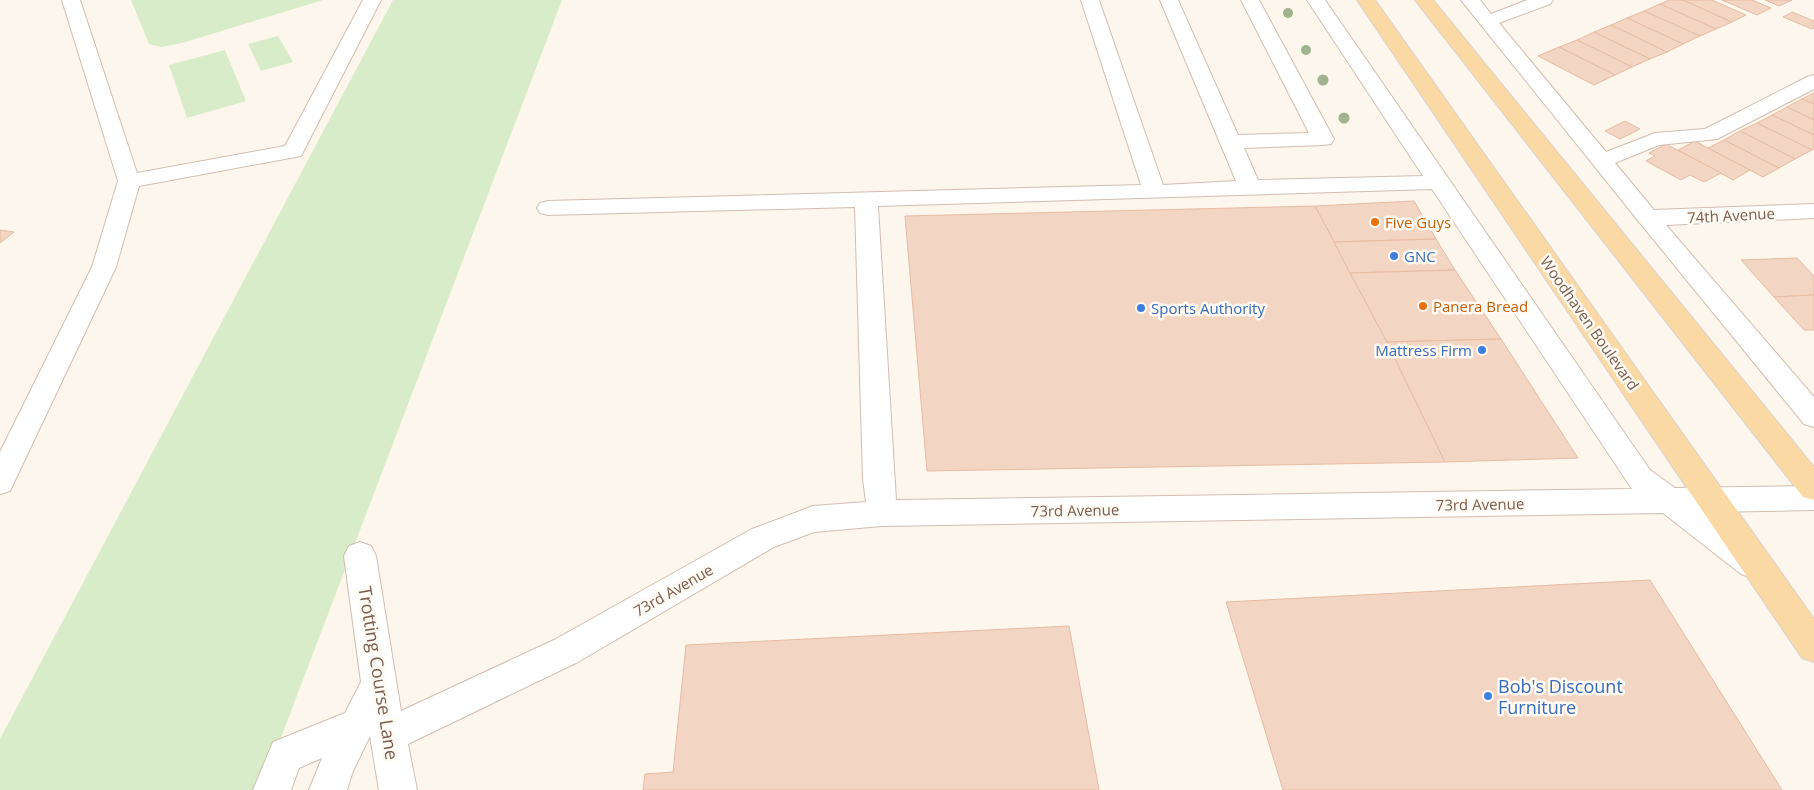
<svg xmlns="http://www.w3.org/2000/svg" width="1814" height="790" font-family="'Open Sans',sans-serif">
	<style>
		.green { fill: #d8ecc9 }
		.building { fill: #f3d5c3; stroke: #e6bba3 }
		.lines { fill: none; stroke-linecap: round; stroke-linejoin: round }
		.minor-casing { stroke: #d1beb0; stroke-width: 2 }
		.major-casing { stroke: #dad1cd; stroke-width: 2 }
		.minor { fill: #fff; fill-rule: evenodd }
		.major { fill: #fbd9a5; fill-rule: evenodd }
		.tree { fill: #a0b28e }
		.food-dot { fill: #e8710a; stroke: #fffaf3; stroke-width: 2 }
		.shop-dot { fill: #3f7fe0; stroke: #fffaf3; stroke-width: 2 }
		.labels { text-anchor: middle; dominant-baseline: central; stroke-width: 5; stroke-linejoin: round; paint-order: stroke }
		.street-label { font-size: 15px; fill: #7a5c4d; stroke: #fffaf3 }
		.food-label { font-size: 15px; fill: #c56008; stroke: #fffaf3; text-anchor: start }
		.shop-label { font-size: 15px; fill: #366cbe; stroke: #fffaf3; text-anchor: start }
		.near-street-label { font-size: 18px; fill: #7a5c4d; stroke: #fffaf3 }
		.near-shop-label { font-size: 18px; fill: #366cbe; stroke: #fffaf3; text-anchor: start }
	</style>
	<rect width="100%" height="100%" fill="#fdf6ec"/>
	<g class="green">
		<polygon points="131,0 323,0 182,43 161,47 149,44"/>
		<polygon points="393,0 562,0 261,790 0,790 0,739"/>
		<polygon points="278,36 293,62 261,71 248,44"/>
		<polygon points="225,50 246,101 187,118 169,65"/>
	</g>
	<g class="building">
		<polygon points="1669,0 1683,0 1732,22 1716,29 1660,4"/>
		<polygon points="1683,0 1712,0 1746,15 1732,22"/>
		<polygon points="1722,0 1752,0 1771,8 1757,15"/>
		<polygon points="1765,0 1792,0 1779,6"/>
		<polygon points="1660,4 1716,29 1700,36 1644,11"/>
		<polygon points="1644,11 1700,36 1683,44 1627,18"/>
		<polygon points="1792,12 1814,21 1814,28 1812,29 1783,17"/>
		<polygon points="1627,18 1683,44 1667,52 1611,25"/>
		<polygon points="1611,25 1667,52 1650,59 1594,32"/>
		<polygon points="1594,32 1650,59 1632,67 1577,40"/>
		<polygon points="1577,40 1632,67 1615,75 1559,47"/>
		<polygon points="1559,47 1615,75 1594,85 1538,56"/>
		<polygon points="1814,93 1814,104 1802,99"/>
		<polygon points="1802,99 1814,104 1814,120 1787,107"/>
		<polygon points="1787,107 1814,120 1814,135 1772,115"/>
		<polygon points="1772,115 1814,135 1814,149 1812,150 1757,123"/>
		<polygon points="1625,121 1640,129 1620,139 1605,131"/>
		<polygon points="1757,123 1812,150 1795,159 1740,131"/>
		<polygon points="1740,131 1795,159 1779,168 1724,140"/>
		<polygon points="1724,140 1779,168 1763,177 1708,148"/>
		<polygon points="1695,141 1708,148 1750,170 1733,180 1678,150"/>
		<polygon points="1666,144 1721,173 1704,182 1690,175 1681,180 1646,161 1655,156 1649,153"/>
		<polygon points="1414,201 1436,239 1334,242 1315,206"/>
		<polygon points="1315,206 1387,342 1445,462 927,471 905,216"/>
		<polygon points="0,230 14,232 0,243"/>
		<polygon points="1436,239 1455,270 1350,273 1334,242"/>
		<polygon points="1797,258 1814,276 1814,295 1774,297 1741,260"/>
		<polygon points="1455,270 1501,339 1387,342 1350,273"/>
		<polygon points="1814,295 1814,330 1804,330 1774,297"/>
		<polygon points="1501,339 1578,458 1445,462 1387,342"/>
		<polygon points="1650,580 1782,790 1283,790 1226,602"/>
		<polygon points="1069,626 1099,790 643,790 645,774 673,772 686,645"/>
	</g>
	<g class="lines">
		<defs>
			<g id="minor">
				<polygon points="62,0 80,0 137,173 285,146 363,0 381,0 301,156 139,186 116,267 10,491 0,494 0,452 92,267 118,181"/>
				<path d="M1081,0H1099L1163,185L1236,181L1160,0H1178L1238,135L1309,133L1241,0H1259L1334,139L1331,144L1323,145L1244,148L1258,180L1423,176L1307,0H1325L1650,470L1675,488L1814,486V510L1707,512L1763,554L1768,564L1763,574L1752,578L1741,574L1663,513L882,526L814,532L774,547L578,662L408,744L417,790H379L370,736L353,771L347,790H309L322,758L299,768L291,790H253L273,742L345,713L361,682L344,556L349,546L360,542L371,546L376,556L401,711L554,640L752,529L813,506L866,502L863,479L855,207L548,215L540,213L537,208L540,203L548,201L1141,185ZM1432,189L1632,489L896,500L878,206Z"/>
				<polygon points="1461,0 1480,0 1491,14 1527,0 1553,0 1550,4 1499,23 1606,152 1655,133 1705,129 1807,77 1814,75 1814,89 1717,139 1659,145 1615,163 1654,210 1814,204 1814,218 1666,225 1814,397 1814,427 1804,424 1640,223"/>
			</g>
			<g id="major">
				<polygon points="1357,0 1375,0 1814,619 1814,662 1802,658"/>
				<polygon points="1415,0 1433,0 1814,467 1814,500 1803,497"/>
			</g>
		</defs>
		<use href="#minor" class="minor-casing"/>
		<use href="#major" class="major-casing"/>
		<use href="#minor" class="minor"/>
		<use href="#major" class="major"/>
	</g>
	<g class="tree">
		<circle cx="1288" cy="13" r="5"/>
		<circle cx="1306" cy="50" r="5"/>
		<circle cx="1323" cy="80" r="5.5"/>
		<circle cx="1344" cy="118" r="5.5"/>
	</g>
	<g class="food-dot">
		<circle cx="1375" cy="222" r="5"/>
		<circle cx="1423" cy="306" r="5"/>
	</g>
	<g class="shop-dot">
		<circle cx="1394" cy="256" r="5"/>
		<circle cx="1141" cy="308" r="5"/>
		<circle cx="1482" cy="350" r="5"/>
		<circle cx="1488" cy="696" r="5"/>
	</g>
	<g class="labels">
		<g class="street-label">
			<text transform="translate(1731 215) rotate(-3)">74th Avenue</text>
			<text transform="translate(1590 323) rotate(55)">Woodhaven Boulevard</text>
			<text transform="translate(1480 504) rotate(-1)">73rd Avenue</text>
			<text transform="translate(1075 510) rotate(-1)">73rd Avenue</text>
			<text transform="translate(673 590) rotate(-30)">73rd Avenue</text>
		</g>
		<g class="food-label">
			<text x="1385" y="222">Five Guys</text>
			<text x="1433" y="306">Panera Bread</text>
		</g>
		<g class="shop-label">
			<text x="1404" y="256">GNC</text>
			<text x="1151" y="308">Sports Authority</text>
			<text x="1472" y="350" text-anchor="end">Mattress Firm</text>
		</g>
		<g class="near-street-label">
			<text transform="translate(379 673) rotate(81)">Trotting Course Lane</text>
		</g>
		<g class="near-shop-label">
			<text x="1498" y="686">Bob's Discount<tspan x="1498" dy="21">Furniture</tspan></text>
		</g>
	</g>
</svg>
